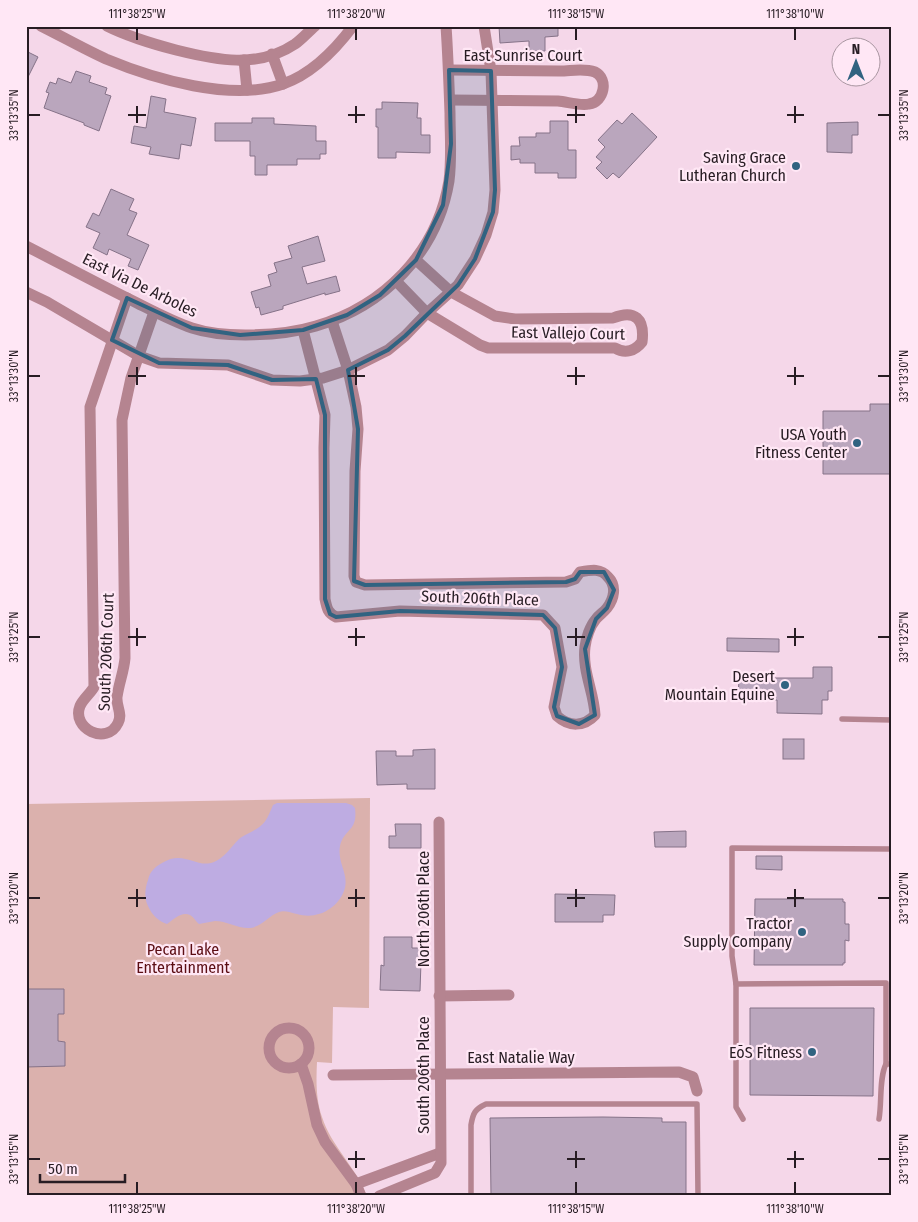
<svg xmlns="http://www.w3.org/2000/svg" width="918" height="1222" font-family="'Fira Sans Condensed',sans-serif">
	<style>
		.green { fill: #dbb1ad }
		.water { fill: #beace2 }
		.building { fill: #baa6bd; stroke: #857288 }
		.lines { fill: none; stroke-linecap: round; stroke-linejoin: round }
		.lane { stroke: #b58490; stroke-width: 5.5 }
		.street { stroke: #b58490; stroke-width: 11 }
		.marked { fill: #316381; fill-opacity: 0.2; stroke: #316381; stroke-width: 4; stroke-linejoin: round }
		.ticks { fill: none; stroke: #271c23; stroke-width: 2 }
		.poi-dot { fill: #316381; stroke: #ffe7f5; stroke-width: 2 }
		.labels { text-anchor: middle; dominant-baseline: central; stroke-width: 4.5; stroke-linejoin: round; paint-order: stroke }
		.street-label { font-size: 16px; fill: #271c23; stroke: #ffe7f5 }
		.poi-label { font-size: 16px; fill: #271c23; stroke: #ffe7f5; text-anchor: end }
		.park-label { font-size: 16px; fill: #5b0d13; stroke: #ffe7f5 }
		.neatline { fill: none; stroke: #271c23; stroke-width: 2 }
		.ticks-label { font-size: 12px; text-anchor: middle; fill: #271c23 }
	</style>
	<rect width="100%" height="100%" fill="#f5d7e9"/>
	<path class="green" d="M370,798L369,1008L333,1007L332,1063L317,1062C316,1081 316,1100 322,1117C331,1146 356,1167 367,1196H26V804Z"/>
	<path class="water" d="M277,803H346L352,805L355,808C358,832 344,828 340,846C337,864 350,874 344,891C337,909 317,920 297,914C291,913 285,910 279,912C268,916 261,928 248,928C237,928 226,921 215,921C210,922 204,923 199,924C196,922 194,917 190,915C182,911 174,919 167,924C158,921 152,915 148,906C144,898 145,888 148,880C150,871 155,867 162,863C184,849 196,869 214,862C225,857 231,847 239,839C242,836 248,834 253,831C266,824 267,819 273,805Z"/>
	<g class="building">
		<polygon points="499,26 558,26 558,36 545,37 545,51 529,51 529,41 500,43"/>
		<polygon points="26,51 38,57 26,81"/>
		<polygon points="76,71 91,76 89,82 107,88 105,94 111,96 99,131 84,125 84,123 44,108 49,93 46,92 50,82 56,84 58,78 71,83"/>
		<polygon points="151,96 166,99 164,112 196,118 191,146 181,144 179,159 149,154 151,147 131,143 134,126 146,128"/>
		<polygon points="382,102 418,103 417,118 421,118 421,135 430,135 430,153 396,152 396,158 378,158 378,127 376,127 376,109 382,109"/>
		<polygon points="632,113 657,137 619,178 613,173 607,179 596,168 602,162 596,157 605,147 598,140 617,120 622,124"/>
		<polygon points="252,118 274,118 274,124 316,126 316,141 326,141 326,154 320,154 320,159 297,159 297,165 267,165 267,175 255,175 255,156 250,156 250,141 215,141 215,123 252,123"/>
		<polygon points="550,121 568,121 568,150 576,150 576,178 558,178 558,173 535,173 535,163 520,163 520,159 511,160 511,146 520,146 519,137 536,137 536,133 550,133"/>
		<polygon points="858,122 858,135 852,135 852,153 827,152 827,123"/>
		<polygon points="111,189 134,199 129,210 137,213 127,235 149,245 138,270 128,266 131,259 109,249 107,255 93,248 100,233 86,227 93,213 99,216"/>
		<polygon points="318,236 325,261 302,267 307,284 336,276 340,291 325,295 325,293 283,306 283,309 261,315 259,307 256,308 251,292 271,286 268,275 277,272 274,263 292,258 288,246"/>
		<polygon points="870,404 892,404 892,474 823,474 823,411 870,411"/>
		<polygon points="727,638 779,639 779,652 727,651"/>
		<polygon points="813,667 832,667 832,691 828,691 828,700 822,700 822,714 777,713 777,700 738,700 739,678 813,678"/>
		<rect x="783" y="739" width="21" height="20"/>
		<polygon points="435,749 435,789 407,789 407,784 377,785 376,751 396,751 396,756 413,756 413,750"/>
		<polygon points="395,824 421,824 421,848 389,848 389,836 396,836"/>
		<polygon points="686,831 686,847 655,847 654,832"/>
		<polygon points="756,856 782,856 782,870 756,869"/>
		<polygon points="555,894 615,895 614,915 603,915 603,922 555,922"/>
		<polygon points="755,899 843,899 843,902 845,902 845,924 849,924 849,941 845,940 845,963 843,963 843,965 754,965"/>
		<polygon points="384,937 412,937 412,948 426,948 426,962 421,962 420,991 380,990 381,965 384,966"/>
		<polygon points="26,989 64,989 64,1014 58,1014 58,1041 65,1042 65,1066 26,1067"/>
		<polygon points="750,1008 874,1008 873,1096 750,1095"/>
		<polygon points="603,1117 662,1118 662,1122 686,1122 686,1195 491,1196 490,1118"/>
	</g>
	<g class="lines">
		<g class="lane">
			<polyline points="842,719 892,720"/>
			<polyline points="892,849 732,848 732,956 736,984 886,983 886,1064 892,1064"/>
			<polyline points="736,984 736,1107 743,1119"/>
			<path d="M879,1119C882,1102 879,1078 886,1064"/>
			<path d="M471,1196V1125C473,1113 475,1109 486,1104H697L698,1196"/>
		</g>
		<g class="street">
			<path d="M41,26C63,37 84,49 106,59C154,79 232,102 283,84C312,74 335,50 353,26"/>
			<path d="M107,26C129,37 153,44 176,50C216,60 258,69 295,44C302,39 308,32 315,26"/>
			<polyline points="272,54 283,84"/>
			<polyline points="244,60 247,90"/>
			<path d="M449,70L560,71C571,71 584,68 595,72C609,79 604,102 589,104C580,106 568,102 558,101C522,101 486,100 450,100"/>
			<path d="M26,246C63,265 100,285 137,303C155,312 174,322 192,328C225,339 283,336 316,326C384,306 437,253 449,181C452,158 450,136 450,113C449,84 448,55 446,26"/>
			<path d="M396,281L427,313L480,345L488,348H615C625,354 635,351 642,342C645,319 635,309 613,318L515,319L495,316L451,292L416,260"/>
			<polyline points="26,292 47,302 139,356 159,363 228,365 272,380 300,381 323,378 348,370 388,350 405,336 427,313 458,285 475,259 486,235 493,212 495,190 491,71 484,26"/>
			<path d="M127,298L90,407L94,687C90,694 83,699 80,706C71,729 107,746 118,723C123,714 116,706 117,697C119,683 124,671 125,658L122,420L131,378L154,312"/>
			<path d="M303,330L325,415L324,448L325,599C327,609 328,613 336,617L400,611L543,615L555,628L562,667L554,707L557,716C569,727 584,727 595,715C594,692 582,671 585,647C586,638 590,626 596,619C599,615 604,612 607,608C614,599 617,586 608,577C601,568 591,570 580,572L575,579L566,582L365,585L356,582L354,576L355,471L358,429L356,407L348,370L332,321"/>
			<polyline points="439,996 509,995"/>
			<circle cx="289" cy="1048" r="20"/>
			<polyline points="301,1064 308,1084 317,1125 325,1142 356,1184 361,1196"/>
			<polyline points="333,1075 679,1072 693,1077 697,1091"/>
			<polyline points="356,1184 440,1153"/>
			<polyline points="379,1196 435,1173 441,1163 439,822"/>
		</g>
	</g>
	<path class="marked" d="M449,70L491,71L495,190L493,212L475,259L458,285L405,336L388,350L348,370L358,429L354,581L365,585L566,582L575,579L580,572H604L614,590L607,608L596,619L585,649L595,715L579,724L557,716L554,707L562,667L555,628L543,615L400,611L336,617L330,614L325,599V415L316,379L272,380L228,365L159,363L112,340L127,298L192,328L240,335L303,330L347,315L380,295L416,260L443,205L451,144Z"/>
	<path class="ticks" d="M137,28V40M356,28V40M576,28V40M795,28V40M137,106V123M356,106V123M576,106V123M795,106V123M28,115H40M128,115H146M348,115H365M567,115H585M787,115H804M878,115H890M137,367V385M356,367V385M576,367V385M795,367V385M28,376H40M128,376H146M348,376H365M567,376H585M787,376H804M878,376H890M137,628V646M356,628V646M576,628V646M795,628V646M28,637H40M128,637H146M348,637H365M567,637H585M787,637H804M878,637H890M137,889V907M356,889V907M576,889V907M795,889V907M28,898H40M128,898H146M348,898H365M567,898H585M787,898H804M878,898H890M356,1151V1168M576,1151V1168M795,1151V1168M28,1159H40M348,1159H365M567,1159H585M787,1159H804M878,1159H890M137,1182V1194M356,1182V1194M576,1182V1194M795,1182V1194"/>
	<g class="poi-dot">
		<circle cx="796" cy="166" r="5"/>
		<circle cx="857" cy="443" r="5"/>
		<circle cx="785" cy="685" r="5"/>
		<circle cx="802" cy="932" r="5"/>
		<circle cx="812" cy="1052" r="5"/>
	</g>
	<g class="labels">
		<g class="street-label">
			<text x="523" y="55">East Sunrise Court</text>
			<text transform="translate(140 285) rotate(26)">East Via De Arboles</text>
			<text transform="translate(568 333) rotate(1)">East Vallejo Court</text>
			<text transform="translate(480 598) rotate(2)">South 206th Place</text>
			<text transform="translate(106 652) rotate(-88)">South 206th Court</text>
			<text transform="translate(423 909) rotate(-90)">North 206th Place</text>
			<text x="521" y="1057">East Natalie Way</text>
			<text transform="translate(423 1075) rotate(-90)">South 206th Place</text>
		</g>
		<g class="poi-label">
			<text x="786" y="157">Saving Grace<tspan x="786" dy="18">Lutheran Church</tspan></text>
			<text x="847" y="434">USA Youth<tspan x="847" dy="18">Fitness Center</tspan></text>
			<text x="775" y="676">Desert<tspan x="775" dy="18">Mountain Equine</tspan></text>
			<text x="792" y="923">Tractor<tspan x="792" dy="18">Supply Company</tspan></text>
			<text x="802" y="1052">EōS Fitness</text>
		</g>
		<g class="park-label">
			<text x="183" y="949">Pecan Lake<tspan x="183" dy="18">Entertainment</tspan></text>
		</g>
	</g>
	<rect width="918" height="1222" fill="none" stroke="#ffe7f5" stroke-width="55"/>
	<g transform="translate(856 62)"><circle r="24" fill="#ffe7f5" stroke="#a996a1"/>
	<path d="M0-4L9 19L0 12L-9 19Z" fill="#316381"/>
	<text y="-8" font-size="14" font-weight="bold" text-anchor="middle" fill="#271c23">N</text>
	</g>
	<path d="M40 1174v8h85v-8" fill="none" stroke="#271c23" stroke-width="2.5"/>
	<text x="48" y="1174" font-size="15" fill="#271c23" stroke="#ffe7f5" stroke-width="4" paint-order="stroke">50 m</text>
	<rect x="28" y="28" width="862" height="1166" class="neatline"/>
	<g class="ticks-label">
		<text x="137" y="18">111°38'25"W</text>
		<text x="356" y="18">111°38'20"W</text>
		<text x="576" y="18">111°38'15"W</text>
		<text x="795" y="18">111°38'10"W</text>
		<text transform="translate(14 115) rotate(-90)" y="4">33°13'35"N</text>
		<text transform="translate(904 115) rotate(-90)" y="4">33°13'35"N</text>
		<text transform="translate(14 376) rotate(-90)" y="4">33°13'30"N</text>
		<text transform="translate(904 376) rotate(-90)" y="4">33°13'30"N</text>
		<text transform="translate(14 637) rotate(-90)" y="4">33°13'25"N</text>
		<text transform="translate(904 637) rotate(-90)" y="4">33°13'25"N</text>
		<text transform="translate(14 898) rotate(-90)" y="4">33°13'20"N</text>
		<text transform="translate(904 898) rotate(-90)" y="4">33°13'20"N</text>
		<text transform="translate(14 1159) rotate(-90)" y="4">33°13'15"N</text>
		<text transform="translate(904 1159) rotate(-90)" y="4">33°13'15"N</text>
		<text x="137" y="1213">111°38'25"W</text>
		<text x="356" y="1213">111°38'20"W</text>
		<text x="576" y="1213">111°38'15"W</text>
		<text x="795" y="1213">111°38'10"W</text>
	</g>
</svg>
